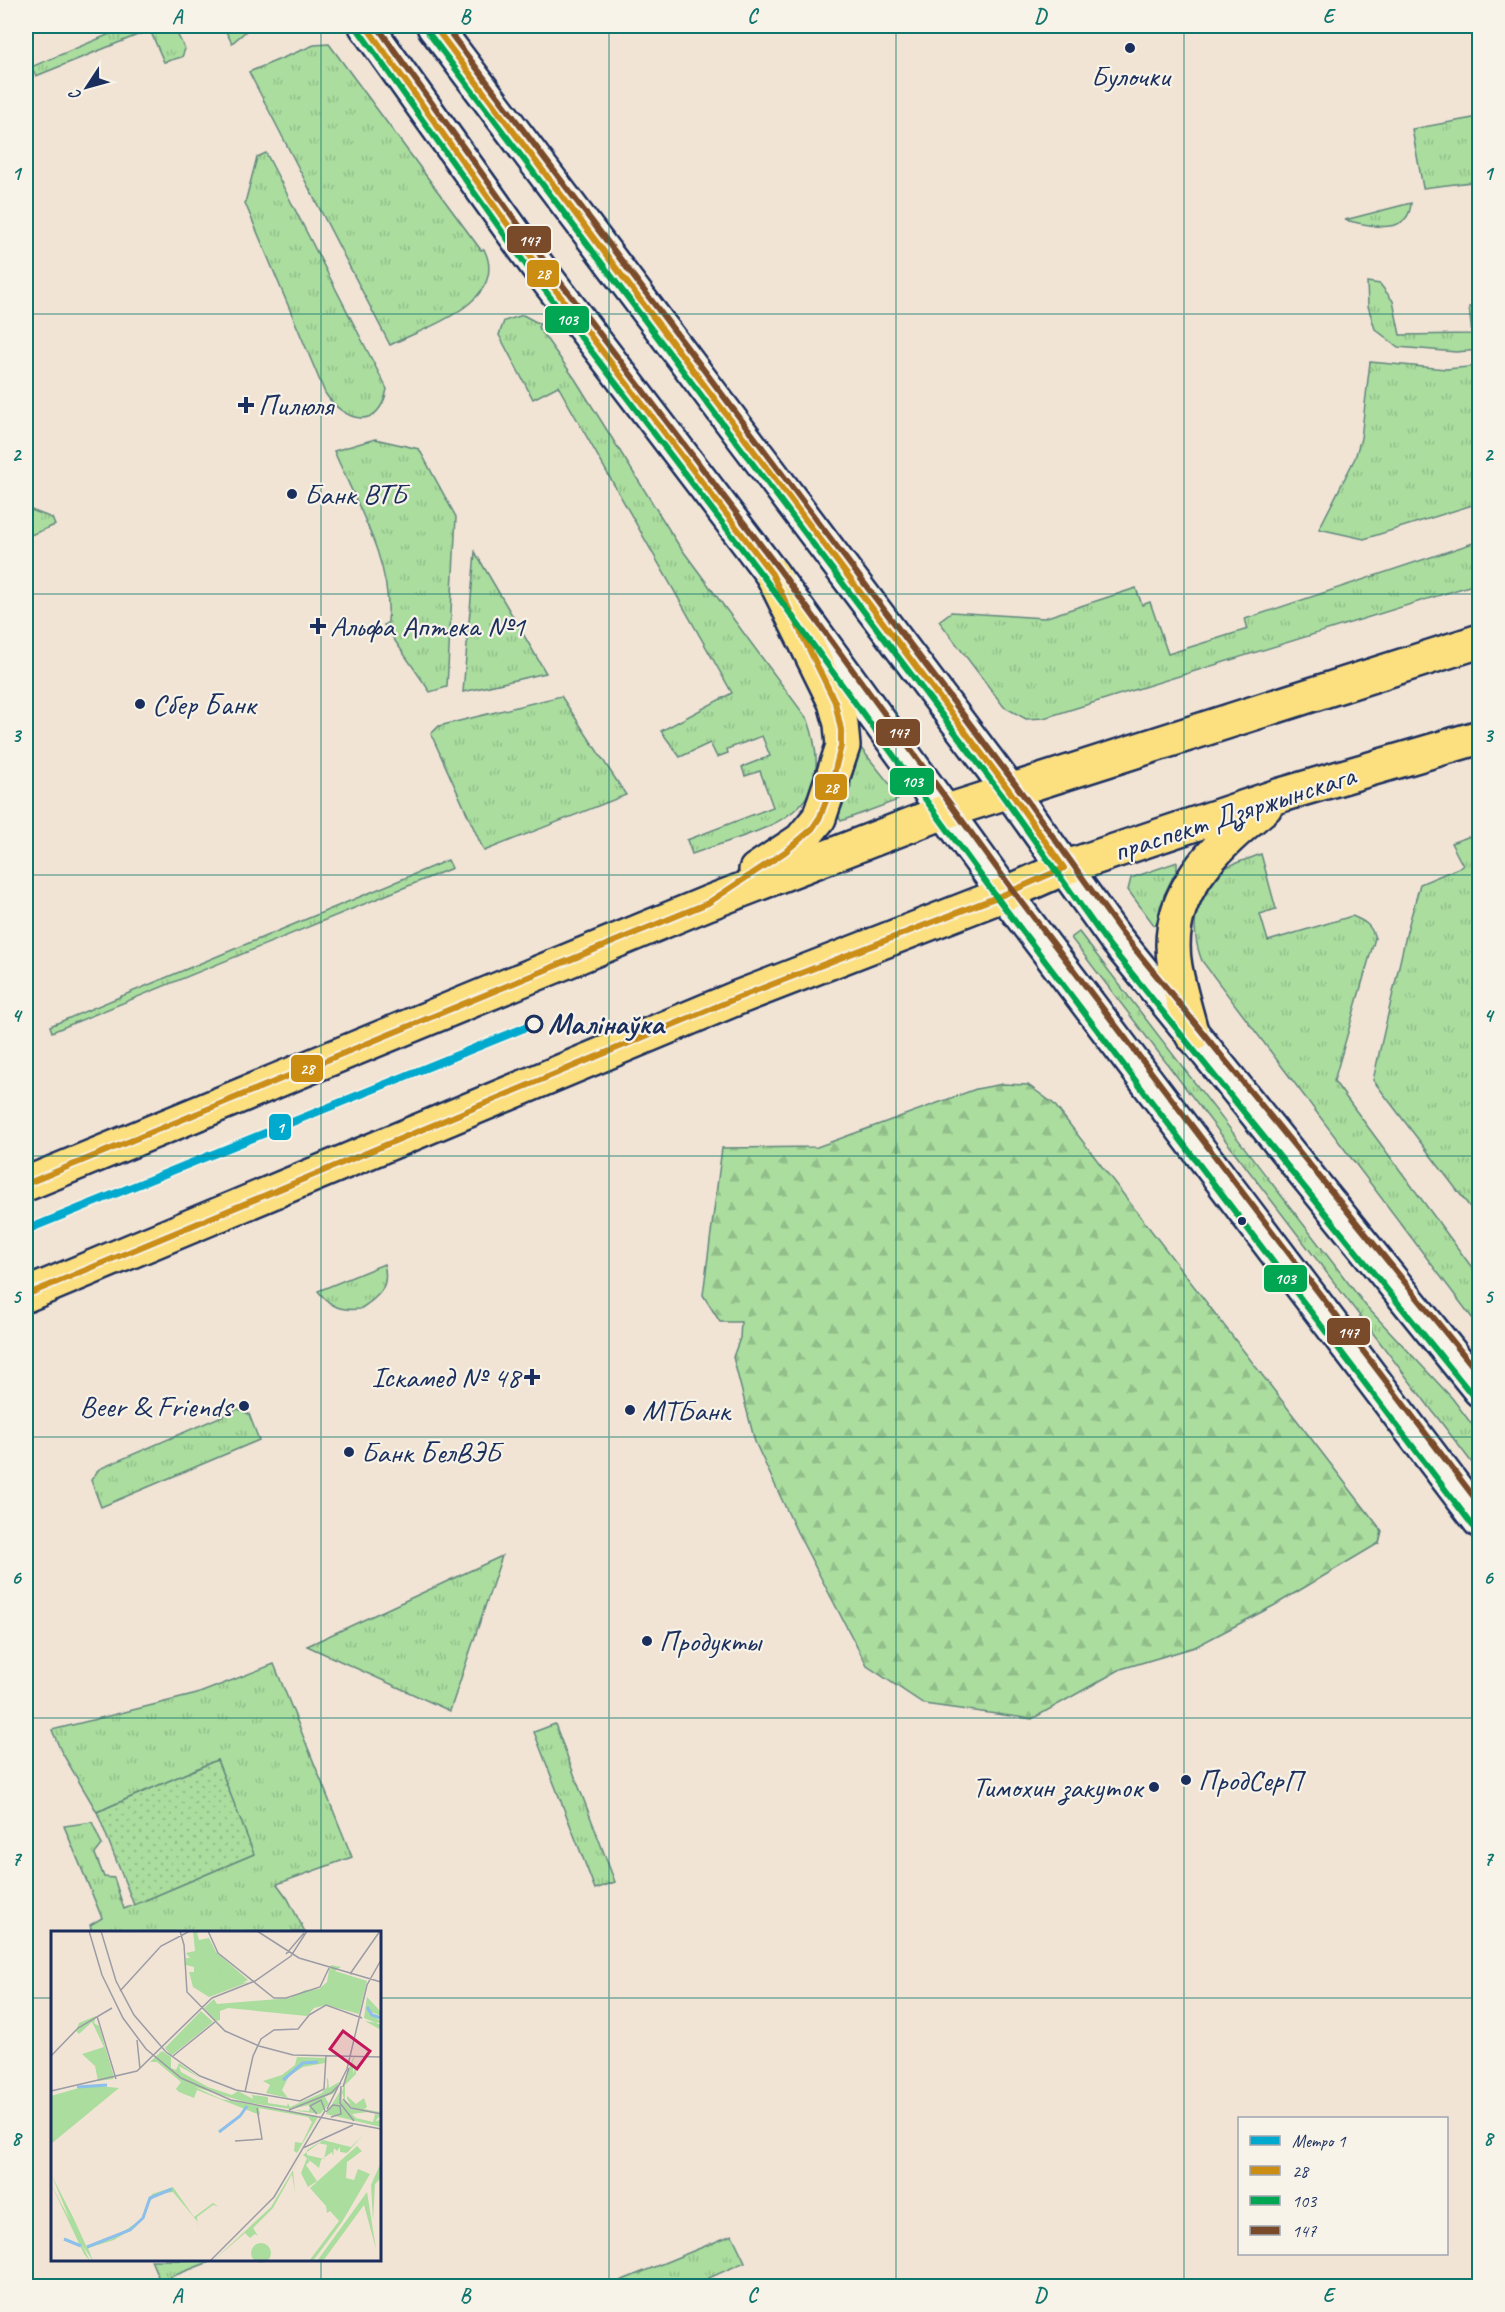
<svg xmlns="http://www.w3.org/2000/svg" width="1505" height="2312" font-family="Caveat,sans-serif">
	<style>
		.grass { fill: url(#grass-tufts); stroke: #62867e; stroke-width: 1.5 }
		.forest { fill: url(#forest-firs); stroke: #62867e; stroke-width: 1.5 }
		.park { fill: url(#park-dots); stroke: #62867e; stroke-width: 1.5 }
		.lines { fill: none; stroke-linecap: round; stroke-linejoin: round }
		.secondary-casing { stroke: #1b2f5e; stroke-width: 38 }
		.primary-casing { stroke: #1b2f5e; stroke-width: 38 }
		.secondary { stroke: #f7f3e8; stroke-width: 33 }
		.primary { stroke: #fce080; stroke-width: 33 }
		.bus-1-casing { stroke: #f7f3e8; stroke-width: 10 }
		.bus-2-casing { stroke: #f7f3e8; stroke-width: 10 }
		.bus-3-casing { stroke: #f7f3e8; stroke-width: 10 }
		.bus-1 { stroke: #cb8e13; stroke-width: 6 }
		.bus-2 { stroke: #00a651; stroke-width: 6 }
		.bus-3 { stroke: #7a4b2a; stroke-width: 6 }
		.metro-1-casing { stroke: #f7f3e8; stroke-width: 12 }
		.metro-1 { stroke: #00a9ce; stroke-width: 8 }
		.grid { fill: none; stroke: #0f766e; stroke-width: 1.5; stroke-opacity: 0.55 }
		.poi-dot { fill: #1b2f5e; stroke: #f7f3e8; stroke-width: 2 }
		.stop-dot { fill: #f7f3e8; stroke: #1b2f5e; stroke-width: 3 }
		.labels { text-anchor: middle; dominant-baseline: central; stroke-width: 4.5; stroke-linejoin: round; paint-order: stroke }
		.poi-label { font-size: 30px; fill: #1b2f5e; stroke: #f7f3e8; text-anchor: start }
		.street-label { font-size: 30px; fill: #1b2f5e; stroke: #f7f3e8 }
		.stop-label { font-size: 30px; font-weight: bold; fill: #1b2f5e; stroke: #f7f3e8; text-anchor: start }
		.inset-river { fill: none; stroke: #8cbfe9; stroke-width: 3 }
		.inset-road { fill: none; stroke: #9b9ca5; stroke-width: 1.5 }
		.view { fill: #c2185b; fill-opacity: 0.15; stroke: #c2185b; stroke-width: 3 }
		.inset-edge { fill: none; stroke: #1b2f5e; stroke-width: 3 }
		.line-badge { stroke: #f7f3e8; stroke-width: 2 }
		.badge-label { font-size: 16px; text-anchor: middle; font-weight: bold; fill: #fff }
		.neatline { fill: none; stroke: #0f766e; stroke-width: 2 }
		.grid-label { font-size: 20px; text-anchor: middle; font-weight: bold; fill: #0f766e }
	</style>
	<defs>
		<pattern id="grass-tufts" width="24" height="20" patternUnits="userSpaceOnUse" patternTransform="scale(1.5)"><rect width="24" height="20" fill="#aadd9e"/><path d="M3 7l-1-3M5 7V3M7 7l1-3M15 17l-1-3M17 17v-4M19 17l1-3" fill="none" stroke="#92be8a"/></pattern>
		<pattern id="forest-firs" width="22" height="20" patternUnits="userSpaceOnUse" patternTransform="scale(1.5)"><rect width="22" height="20" fill="#aadd9e"/><path d="M5 1l3.5 6h-7zM16 11l3.5 6h-7z" fill="#92be8a"/></pattern>
		<pattern id="park-dots" width="8" height="8" patternUnits="userSpaceOnUse" patternTransform="scale(1.5)"><rect width="8" height="8" fill="#aadd9e"/><path d="M2 2h.1M6 6h.1" fill="none" stroke="#92be8a" stroke-width="1.8" stroke-linecap="round"/></pattern>
	</defs>
	<rect width="100%" height="100%" fill="#f1e4d5"/>
	<filter id="ink" filterUnits="userSpaceOnUse"><feTurbulence type="fractalNoise" baseFrequency=".0167" numOctaves="2"/><feDisplacementMap in="SourceGraphic" scale="12" xChannelSelector="R" yChannelSelector="G"/><feConvolveMatrix kernelMatrix="1 2 1 2 8 2 1 2 1" color-interpolation-filters="sRGB"/></filter>
	<g filter="url(#ink)">
		<g class="grass">
			<polygon points="129,26 173,26 185,49 182,57 164,62 150,30 36,76 31,67"/>
			<polygon points="223,26 252,26 232,43"/>
			<path d="M329,44L481,250L484,249C510,302 426,327 390,345L249,72L314,45Z"/>
			<polygon points="1479,117 1479,181 1423,188 1412,129"/>
			<path d="M266,153L387,389C379,432 344,422 325,393L245,203L257,157Z"/>
			<path d="M1411,203C1409,238 1366,225 1345,220Z"/>
			<polygon points="1367,282 1380,284 1393,301 1400,335 1472,334 1469,307 1479,306 1479,350 1456,352 1398,347 1375,329 1368,306"/>
			<path d="M523,315L540,324L538,327L575,379L678,544L808,720C842,819 764,827 692,854L687,840L773,807L760,771L745,776L742,767L770,756L762,736L727,749L728,753L717,757L710,743L680,757L661,731L732,693L558,386L533,399L499,335L504,321Z"/>
			<polygon points="1370,362 1446,369 1479,366 1479,503 1364,539 1319,529 1355,458 1361,438"/>
			<path d="M375,439L419,449L456,517L447,687L430,692L384,625L388,622C392,562 357,505 334,451Z"/>
			<polygon points="26,508 52,518 55,525 26,537"/>
			<polygon points="1479,541 1479,583 1044,718 1026,719 1004,707 939,621 951,612 1044,618 1136,588 1142,605 1150,602 1168,654 1248,629 1245,619"/>
			<polygon points="475,552 546,673 463,692"/>
			<polygon points="561,696 626,795 484,851 431,734 439,726"/>
			<polygon points="860,747 900,797 898,800 841,821 838,816 851,786 853,752"/>
			<polygon points="1479,833 1480,833 1479,1219 1373,1080 1407,931 1420,884 1463,866 1451,843"/>
			<path d="M1261,854L1276,909L1260,914L1268,941L1352,916C1365,921 1371,925 1375,938L1334,1081L1479,1277V1327L1202,961C1190,931 1192,886 1225,868C1236,862 1249,859 1261,854Z"/>
			<polygon points="448,860 452,868 52,1032 50,1026"/>
			<polygon points="1177,862 1177,869 1164,895 1160,924 1154,925 1128,890 1131,878"/>
			<polygon points="1079,932 1366,1306 1452,1398 1479,1434 1479,1472 1071,938"/>
			<path d="M384,1264C390,1287 379,1297 360,1309C341,1311 330,1307 318,1291Z"/>
			<polygon points="238,1409 249,1414 259,1440 101,1507 91,1480 99,1469"/>
			<polygon points="502,1556 450,1711 307,1646"/>
			<polygon points="274,1664 352,1857 277,1884 288,1899 305,1932 92,1932 90,1925 102,1918 64,1826 92,1822 102,1845 95,1854 104,1877 114,1878 124,1909 253,1854 217,1760 97,1812 61,1751 52,1730 197,1694"/>
			<polygon points="555,1724 615,1882 595,1889 534,1732"/>
			<polygon points="732,2235 745,2262 691,2286 608,2286"/>
			<polygon points="151,2260 208,2260 209,2262 160,2281"/>
		</g>
		<polygon class="forest" points="1003,1084 1028,1085 1054,1104 1382,1531 1379,1543 1275,1605 1195,1647 1121,1669 1032,1719 924,1704 867,1666 797,1532 755,1442 733,1357 740,1338 741,1322 720,1322 703,1295 722,1148 817,1147 976,1089"/>
		<polygon class="park" points="217,1760 254,1854 134,1905 97,1812"/>
		<g class="lines">
			<defs>
				<g id="secondary">
					<polyline points="366,26 538,267 772,574 1005,894 1480,1521"/>
					<polyline points="434,26 1009,790 1115,938 1480,1390"/>
				</g>
				<g id="primary">
					<polyline points="756,870 801,840 819,818 843,746 841,724 835,702 772,574"/>
					<path d="M1192,1035C1186,1012 1179,990 1175,967C1162,895 1215,847 1265,807"/>
					<polyline points="26,1184 708,903 944,812 1480,641"/>
					<polyline points="26,1295 737,998 1005,894 1064,868 1281,795 1480,737"/>
				</g>
			</defs>
			<use href="#secondary" class="secondary-casing"/>
			<use href="#primary" class="primary-casing"/>
			<use href="#secondary" class="secondary"/>
			<use href="#primary" class="primary"/>
			<defs>
				<g id="bus-1">
					<polyline points="26,1184 708,903 785,852 812,829 820,817 830,790 841,746 841,730 835,702 772,574 538,267 366,26"/>
					<polyline points="26,1295 737,998 1005,894 1064,868 1009,790 434,26"/>
				</g>
				<g id="bus-2">
					<polyline points="359,31 531,272 765,579 998,899 1473,1526"/>
					<polyline points="427,31 1002,795 1108,944 1473,1396"/>
				</g>
				<g id="bus-3">
					<polyline points="377,26 545,262 779,569 1012,889 1480,1505"/>
					<polyline points="445,26 1016,785 1122,933 1480,1375"/>
				</g>
			</defs>
			<use href="#bus-1" class="bus-1-casing"/>
			<use href="#bus-2" class="bus-2-casing"/>
			<use href="#bus-3" class="bus-3-casing"/>
			<use href="#bus-1" class="bus-1"/>
			<use href="#bus-2" class="bus-2"/>
			<use href="#bus-3" class="bus-3"/>
			<defs>
				<polyline id="metro-1" points="26,1230 534,1024"/>
			</defs>
			<use href="#metro-1" class="metro-1-casing"/>
			<use href="#metro-1" class="metro-1"/>
		</g>
	</g>
	<path class="grid" d="M321,26V1932M609,26V2286M896,26V2286M1184,26V2286M26,314H1480M26,594H1480M26,875H1480M26,1156H1480M26,1437H1480M26,1718H1480M26,1998H52M380,1998H1480M321,2260V2286"/>
	<g class="poi-dot">
		<circle cx="1130" cy="48" r="6"/>
		<path d="M243 396h6v6h6v6h-6v6h-6v-6h-6v-6h6z"/>
		<circle cx="292" cy="494" r="6"/>
		<path d="M315 617h6v6h6v6h-6v6h-6v-6h-6v-6h6z"/>
		<circle cx="140" cy="704" r="6"/>
		<circle cx="1242" cy="1221" r="5"/>
		<path d="M529 1368h6v6h6v6h-6v6h-6v-6h-6v-6h6z"/>
		<circle cx="244" cy="1406" r="6"/>
		<circle cx="630" cy="1410" r="6"/>
		<circle cx="349" cy="1452" r="6"/>
		<circle cx="647" cy="1641" r="6"/>
		<circle cx="1186" cy="1780" r="6"/>
		<circle cx="1154" cy="1787" r="6"/>
	</g>
	<circle class="stop-dot" cx="534" cy="1024" r="8"/>
	<g class="labels">
		<g class="poi-label">
			<text x="1130" y="76" text-anchor="middle">Булочки</text>
			<text x="258" y="405">Пилюля</text>
			<text x="304" y="494">Банк ВТБ</text>
			<text x="330" y="626">Альфа Аптека №1</text>
			<text x="152" y="704">Сбер Банк</text>
			<text x="520" y="1377" text-anchor="end">Іскамед № 48</text>
			<text x="232" y="1406" text-anchor="end">Beer &amp; Friends</text>
			<text x="642" y="1410">МТБанк</text>
			<text x="361" y="1452">Банк БелВЭБ</text>
			<text x="659" y="1641">Продукты</text>
			<text x="1198" y="1780">ПродСерП</text>
			<text x="1142" y="1787" text-anchor="end">Тимохин закуток</text>
		</g>
		<g class="street-label">
			<text transform="translate(1234 813) rotate(-18)">праспект Дзяржынскага</text>
		</g>
		<g class="stop-label">
			<text x="548" y="1024">Малінаўка</text>
		</g>
	</g>
	<g transform="translate(51 1931)">
		<rect width="330" height="330" fill="#f1e4d5"/>
		<path d="M142,0H151L146,2L148,9L158,7L165,21L197,49L191,52L198,51L158,66L142,56L138,41H143V36L135,34V27H139L135,22L144,20ZM316,66L330,81V85L318,80L330,91L325,92L330,94V99L314,90L325,92L313,87ZM150,80L162,91L120,125L114,117ZM45,85L43,92L48,95L63,146L62,148L47,150L44,135L31,123L53,116L41,91L28,103L25,100L28,92ZM111,120L120,126V137L125,139L128,132L149,147L128,135L130,141L157,156L181,164L187,160L202,168L201,164L217,166V172L236,175L237,172L239,176L271,162L276,156V148L277,147L278,157L288,151L285,161L274,166L278,173L269,183L239,179L258,180L259,174L239,178L194,171L144,156L170,168L267,186L246,222L243,220L244,211L251,212L261,191L257,186L208,177L209,184L146,159L143,167L128,161L125,158L130,151L106,131H99ZM304,126L301,131L304,134L302,138V143L305,134V143L294,154V169L300,174L296,168V165L305,173L313,167L316,176L313,178L329,181V180L330,177V183L302,177L294,172L291,161L298,140L291,154V169L300,178L317,181L301,183L305,187L322,191L324,183L330,184L324,190L330,189V196L275,183L288,162L302,127ZM312,204L296,222L289,221V216L286,220L283,217L282,225L281,221L270,229L268,237L252,224L272,209L300,216ZM267,212L276,214L273,228L256,224V219ZM1,245L22,286L42,330L31,314L39,330L33,323L0,253L19,289Z" fill="#aadd9e" fill-rule="evenodd"/>
		<path d="M145,6L148,10L157,8L160,23L175,33L168,39L172,48L180,46L176,50L166,53L158,50L160,45H166V38L160,40L156,33L154,42L150,36L154,29L163,28L150,25L152,31L145,30ZM38,154L68,157L0,213V165ZM306,215L311,220L296,231L295,247L303,249L307,238L319,243L291,291L262,330H258L288,290L279,280L276,282L275,275L259,257ZM256,216L242,239L244,262L241,243L222,277L202,297L207,305L204,303L199,307L194,302L162,330L220,276ZM256,227L259,230L255,234L266,250L257,256L250,242ZM330,231V247L324,253L322,289L320,254ZM122,256L143,286L162,272L167,275L162,274L146,286L147,300L146,290L122,261L107,263L98,271L93,287L84,296L63,309L37,317L42,330L24,293L35,316L61,308L91,288L101,263ZM316,261L325,318L313,274L272,330H266Z" fill="#aadd9e"/>
		<path d="M279,34L281,40L280,34L290,36L284,40L316,50L308,83L275,74L263,77L256,85L177,77L169,80V89L165,90L153,77L163,68L166,73L239,67L254,59L268,58L276,51ZM246,126L274,127V132L252,136L238,145L231,159L237,167L215,162L219,154L212,150L231,144L244,134Z" fill="#aadd9e"/>
		<path d="M200 322a10 10 0 1 1 20 0a10 10 0 1 1-20 0Z" fill="#aadd9e"/>
		<path class="inset-river" d="M316,76L321,84L330,87M232,149L252,132L267,131M26,156L56,154M168,201L189,185L196,175M13,308L30,315M36,316L79,299L92,287L99,267L121,258"/>
		<path class="inset-road" d="M38,0L51,44L72,87L95,118L130,147L180,169L330,198M50,0L65,50L83,84L115,121L149,145L185,159L249,170L273,158L275,125M129,0L133,14L136,61L174,100L208,115L242,124L330,126M157,0L167,22L223,67H235L269,56L278,37M206,0L248,27L330,51M235,23L253,2M299,43L329,0M69,60L110,15L139,0M258,84L275,74L311,87M46,85L65,148M86,109L89,138M0,125L27,97L61,77M122,125L164,91M290,155L289,172L303,190M292,156L298,137M0,160L86,140L161,67L204,50L240,25L256,0M194,161L202,125L210,108L223,99L247,98L259,83M292,168L300,177L330,183M276,178L296,138L316,54L330,29M238,179L280,162L290,152M275,181L282,174L289,175L290,183L280,186M184,210L211,208L206,177M252,217L302,194M159,330L223,266L274,180L270,169L259,175L266,183"/>
		<path class="view" d="M292,100L319,120L306,138L279,118Z"/>
		<rect width="330" height="330" class="inset-edge"/>
	</g>
	<g class="line-badge">
		<rect x="506" y="225" width="46" height="29" rx="6" fill="#7a4b2a"/>
		<rect x="526" y="259" width="34" height="29" rx="6" fill="#cb8e13"/>
		<rect x="544" y="305" width="46" height="29" rx="6" fill="#00a651"/>
		<rect x="875" y="718" width="46" height="29" rx="6" fill="#7a4b2a"/>
		<rect x="889" y="767" width="46" height="29" rx="6" fill="#00a651"/>
		<rect x="814" y="773" width="34" height="28" rx="6" fill="#cb8e13"/>
		<rect x="290" y="1054" width="34" height="29" rx="6" fill="#cb8e13"/>
		<rect x="268" y="1113" width="24" height="28" rx="6" fill="#00a9ce"/>
		<rect x="1263" y="1264" width="45" height="29" rx="6" fill="#00a651"/>
		<rect x="1326" y="1317" width="45" height="29" rx="6" fill="#7a4b2a"/>
	</g>
	<g class="badge-label">
		<text x="529" y="246">147</text>
		<text x="543" y="279">28</text>
		<text x="567" y="325">103</text>
		<text x="898" y="738">147</text>
		<text x="912" y="787">103</text>
		<text x="831" y="793">28</text>
		<text x="307" y="1074">28</text>
		<text x="280" y="1133">1</text>
		<text x="1285" y="1284">103</text>
		<text x="1348" y="1338">147</text>
	</g>
	<rect width="1505" height="2312" fill="none" stroke="#f7f3e8" stroke-width="66"/>
	<rect x="1238" y="2117" width="210" height="138" fill="#f7f3e8" stroke="#9fa5b1" stroke-width="1.5"/>
	<rect x="1250" y="2136" width="30" height="9" fill="#00a9ce" stroke="#9fa5b1" stroke-width="1.5"/>
	<text x="1292" y="2147" font-size="18" fill="#1b2f5e">Метро 1</text>
	<rect x="1250" y="2166" width="30" height="9" fill="#cb8e13" stroke="#9fa5b1" stroke-width="1.5"/>
	<text x="1292" y="2177" font-size="18" fill="#1b2f5e">28</text>
	<rect x="1250" y="2196" width="30" height="9" fill="#00a651" stroke="#9fa5b1" stroke-width="1.5"/>
	<text x="1292" y="2207" font-size="18" fill="#1b2f5e">103</text>
	<rect x="1250" y="2226" width="30" height="9" fill="#7a4b2a" stroke="#9fa5b1" stroke-width="1.5"/>
	<text x="1292" y="2237" font-size="18" fill="#1b2f5e">147</text>
	<g transform="translate(87 87) rotate(234)" stroke="#f7f3e8" stroke-width="4.5" paint-order="stroke">
	<path d="M0-4.5L10 22L0 15L-10 22Z" fill="#1b2f5e"/>
	<text y="-9" font-size="16" font-weight="bold" text-anchor="middle" fill="#1b2f5e">С</text>
	</g>
	<rect x="33" y="33" width="1439" height="2246" class="neatline"/>
	<g class="grid-label">
		<text x="177" y="23">A</text>
		<text x="465" y="23">B</text>
		<text x="752" y="23">C</text>
		<text x="1040" y="23">D</text>
		<text x="1328" y="23">E</text>
		<text x="16" y="180">1</text>
		<text x="1488" y="180">1</text>
		<text x="16" y="461">2</text>
		<text x="1488" y="461">2</text>
		<text x="16" y="742">3</text>
		<text x="1488" y="742">3</text>
		<text x="16" y="1022">4</text>
		<text x="1488" y="1022">4</text>
		<text x="16" y="1303">5</text>
		<text x="1488" y="1303">5</text>
		<text x="16" y="1584">6</text>
		<text x="1488" y="1584">6</text>
		<text x="16" y="1865">7</text>
		<text x="1488" y="1865">7</text>
		<text x="16" y="2145">8</text>
		<text x="1488" y="2145">8</text>
		<text x="177" y="2302">A</text>
		<text x="465" y="2302">B</text>
		<text x="752" y="2302">C</text>
		<text x="1040" y="2302">D</text>
		<text x="1328" y="2302">E</text>
	</g>
</svg>
